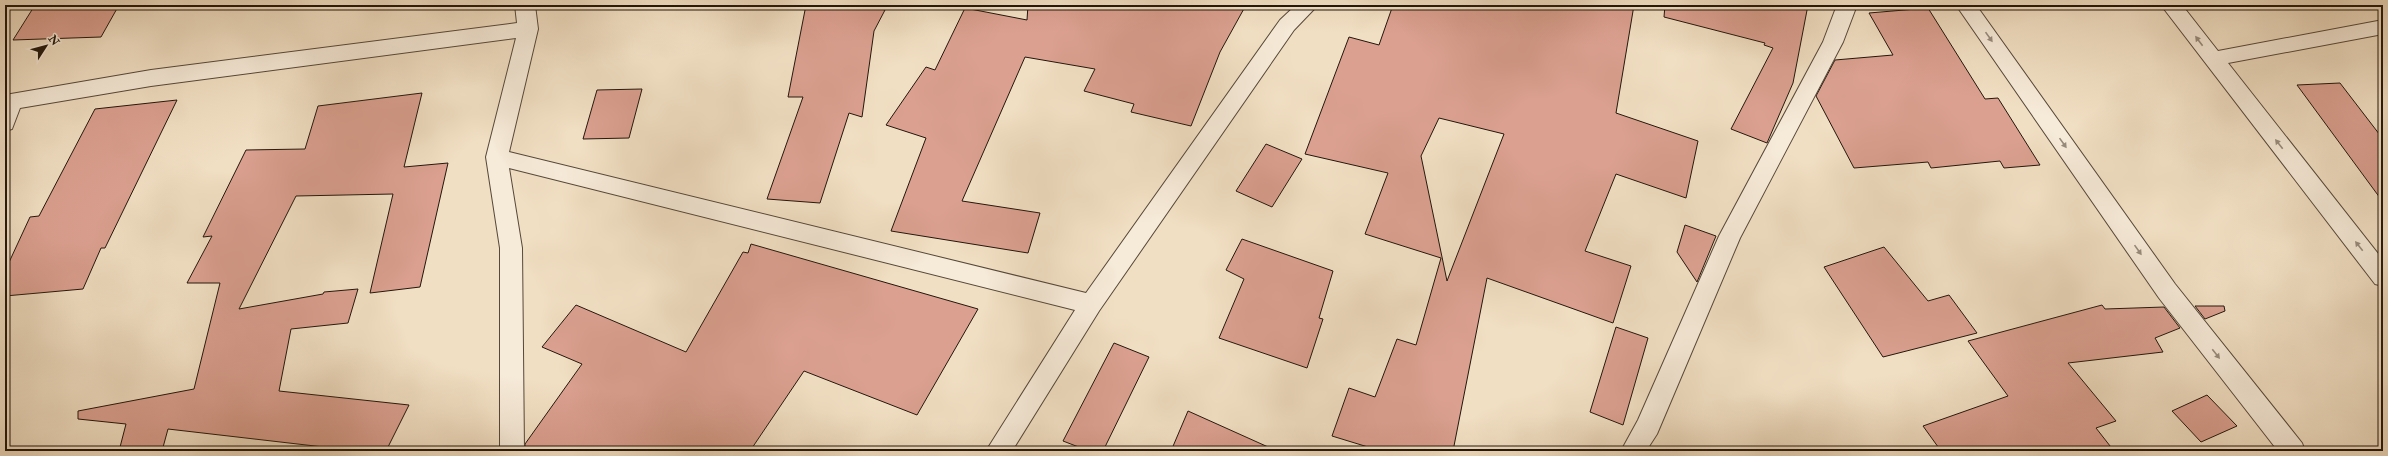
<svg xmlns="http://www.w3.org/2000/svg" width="2388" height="456" font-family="'IM FELL Double Pica',serif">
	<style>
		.building { fill: #dba090; stroke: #22160c; fill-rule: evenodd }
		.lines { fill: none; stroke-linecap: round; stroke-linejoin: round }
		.minor-casing { stroke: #56483a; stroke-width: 2 }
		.minor { fill: #f6ead8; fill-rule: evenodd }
		.oneway { fill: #978b7c }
	</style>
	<rect width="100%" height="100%" fill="#f1dfc3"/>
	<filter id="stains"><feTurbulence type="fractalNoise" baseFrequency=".005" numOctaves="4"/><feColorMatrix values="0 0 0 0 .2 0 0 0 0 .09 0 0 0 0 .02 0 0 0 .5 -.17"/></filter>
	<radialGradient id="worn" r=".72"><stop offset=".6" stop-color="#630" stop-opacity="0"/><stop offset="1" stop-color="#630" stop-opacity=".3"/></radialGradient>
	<g class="building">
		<polygon points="35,5 119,5 101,37 13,40"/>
		<polygon points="806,5 863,5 885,10 874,31 862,117 849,113 820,203 767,199 803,97 788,97"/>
		<polygon points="1028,5 1246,5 1220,52 1191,126 1131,112 1134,104 1084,91 1095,69 1025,57 962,201 1040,213 1028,253 891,231 926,138 886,125 926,67 935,70 965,8 1027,20"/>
		<path d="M1393,5H1634L1616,113L1698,141L1686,198L1616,174L1585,251L1631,266L1613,323L1487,278L1453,451H1381L1332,436L1349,388L1375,397L1397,339L1416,345L1441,258L1365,234L1388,173L1305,154L1349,37L1379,45ZM1439,118L1504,134L1447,281L1421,156Z"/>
		<polygon points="1665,5 1808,5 1793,83 1767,143 1731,129 1773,48 1764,45 1765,43 1664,17"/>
		<polygon points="1928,8 1985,99 1998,98 2040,165 2004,168 2000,161 1931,168 1928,162 1854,168 1816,96 1835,60 1893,55 1869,13"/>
		<polygon points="2340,83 2383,139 2383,202 2297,85"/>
		<polygon points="642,89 629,138 583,139 597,90"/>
		<polygon points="422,93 404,167 448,163 420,287 370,293 393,194 296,196 239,309 323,294 324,292 358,289 348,323 291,329 279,391 409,405 386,451 358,451 168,429 162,451 119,451 126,424 78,419 78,411 194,389 220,283 187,283 212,236 203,237 246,150 305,149 318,106"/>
		<polygon points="177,100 105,248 101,248 83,289 5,296 5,271 30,217 39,216 95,109"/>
		<polygon points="1266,144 1302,159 1272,207 1236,191"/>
		<polygon points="1685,225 1716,236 1697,282 1677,252"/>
		<polygon points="1242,239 1333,271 1319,318 1323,319 1307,368 1219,338 1244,279 1226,270"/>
		<polygon points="751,244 978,309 917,415 804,371 750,451 525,451 525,444 582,364 542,347 576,305 686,352 743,252 748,253"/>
		<polygon points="1884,247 1928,301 1949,295 1977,333 1883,357 1824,267"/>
		<polygon points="2102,305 2105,309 2164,307 2180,328 2155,338 2163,352 2068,363 2116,421 2096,428 2114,451 1941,451 1923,426 2008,396 1968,341"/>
		<polygon points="2195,306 2224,306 2225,311 2205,319"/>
		<polygon points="1616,327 1648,338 1623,425 1590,412"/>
		<polygon points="1114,343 1149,357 1103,451 1089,451 1063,441"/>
		<polygon points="2207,395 2237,426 2201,442 2172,411"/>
		<polygon points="1188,411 1277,451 1171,451"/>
	</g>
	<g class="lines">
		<defs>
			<g id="minor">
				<polygon points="515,5 535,5 538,29 509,152 1086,293 1280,20 1296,5 1318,5 1294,30 1099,311 1012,451 986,451 1075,310 509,168 522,248 524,451 500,451 500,248 486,157 516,38 151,86 20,108 12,129 5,131 5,95 151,70 517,23"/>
				<polygon points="1837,5 1857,5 1843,42 1740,238 1657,434 1646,451 1621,451 1638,420 1719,236 1823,42"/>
				<polygon points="1956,5 1976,5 2175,284 2302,443 2305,451 2278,451 2159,298"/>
				<polygon points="2161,5 2182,5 2218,51 2383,20 2383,34 2228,63 2383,260 2383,286 2375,284"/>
			</g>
		</defs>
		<use href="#minor" class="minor-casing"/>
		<use href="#minor" class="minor"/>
	</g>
	<defs><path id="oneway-solid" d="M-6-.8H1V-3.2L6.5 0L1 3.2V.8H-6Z"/></defs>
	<g class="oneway">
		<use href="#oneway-solid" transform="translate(1989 37) rotate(55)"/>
		<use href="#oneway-solid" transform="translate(2199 41) rotate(-127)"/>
		<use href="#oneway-solid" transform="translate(2063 143) rotate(55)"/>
		<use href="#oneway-solid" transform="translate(2279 144) rotate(-128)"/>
		<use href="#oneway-solid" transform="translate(2359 246) rotate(-128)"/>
		<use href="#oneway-solid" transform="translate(2138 250) rotate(55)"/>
		<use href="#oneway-solid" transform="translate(2216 354) rotate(52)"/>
	</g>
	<rect width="2388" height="456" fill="none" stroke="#f1dfc3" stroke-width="20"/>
	<rect x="6" y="6" width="2376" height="444" fill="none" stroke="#22160c" stroke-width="2"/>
	<rect x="10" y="10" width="2368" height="436" fill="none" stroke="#22160c"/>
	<g transform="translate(46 46) rotate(54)" stroke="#f6ead8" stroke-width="3" paint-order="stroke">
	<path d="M0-3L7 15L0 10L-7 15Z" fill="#22160c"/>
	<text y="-6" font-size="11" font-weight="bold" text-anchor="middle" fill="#22160c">N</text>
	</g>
	<rect width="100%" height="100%" filter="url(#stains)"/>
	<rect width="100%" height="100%" fill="url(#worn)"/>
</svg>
